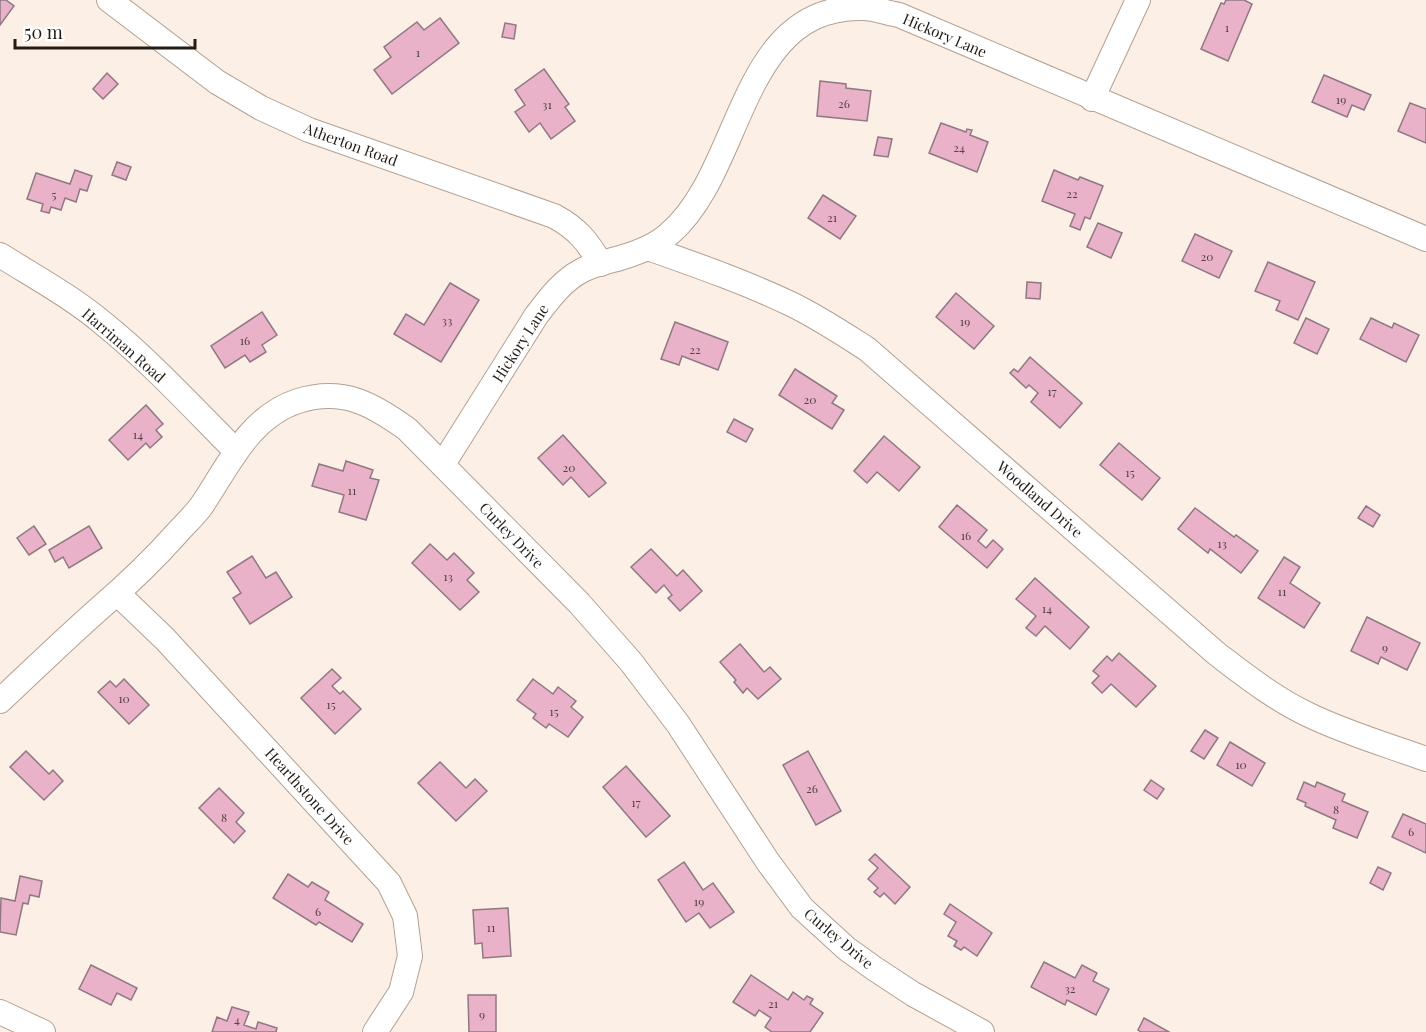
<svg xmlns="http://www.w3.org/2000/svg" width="1426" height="1032" font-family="'Playfair Display',serif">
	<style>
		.building { fill: #eab2c9; stroke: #907882; stroke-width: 1.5 }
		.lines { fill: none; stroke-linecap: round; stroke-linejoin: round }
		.street-casing { stroke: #b4a090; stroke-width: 26 }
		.street { stroke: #fff; stroke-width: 24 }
		.labels { text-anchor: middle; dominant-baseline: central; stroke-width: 5; stroke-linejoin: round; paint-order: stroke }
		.number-label { font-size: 12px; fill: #554243 }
		.street-label { font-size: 15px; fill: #231c16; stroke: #fff }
	</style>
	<rect width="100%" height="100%" fill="#fcefe5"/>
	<g class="building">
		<polygon points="0,0 6,0 14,6 0,25"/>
		<polygon points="1226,0 1244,0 1252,4 1228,61 1201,49 1221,3 1224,4"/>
		<polygon points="440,18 459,43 392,94 374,70 391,57 384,47 417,22 424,30"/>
		<polygon points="505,23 516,25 514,39 502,37"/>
		<polygon points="544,69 569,104 565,107 575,121 551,139 540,123 529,132 515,112 525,105 515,90"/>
		<polygon points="107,73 118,84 103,99 93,89"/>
		<polygon points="1324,75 1371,95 1364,110 1352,105 1347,117 1312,102"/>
		<polygon points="820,81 846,84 846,88 871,91 867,121 817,116"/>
		<polygon points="1410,103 1426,109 1426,143 1398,131"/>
		<polygon points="941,123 966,132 967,129 972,130 970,135 988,142 977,172 929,153"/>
		<polygon points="878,137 892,139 888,157 874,155"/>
		<polygon points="117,162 131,167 126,180 112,175"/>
		<polygon points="75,170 92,176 87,191 80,189 76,202 65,198 61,210 51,207 49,213 41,211 43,204 27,199 36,173 70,184"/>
		<polygon points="1054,170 1078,180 1080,177 1103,186 1090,219 1085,217 1080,230 1070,226 1075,214 1042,201"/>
		<polygon points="823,195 856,216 840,239 808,218"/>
		<polygon points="1098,223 1122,233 1111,258 1087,247"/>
		<polygon points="1195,234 1232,251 1219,278 1182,261"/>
		<polygon points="1268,262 1315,282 1298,320 1276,310 1280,301 1255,291"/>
		<polygon points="1027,282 1041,283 1040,299 1026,298"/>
		<polygon points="450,283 479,300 441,362 394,334 406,314 424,325"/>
		<polygon points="956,293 994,326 974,349 936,317"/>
		<polygon points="262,312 277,335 262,345 266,352 250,362 245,355 225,368 211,346"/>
		<polygon points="1306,318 1329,329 1317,354 1294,343"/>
		<polygon points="1371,318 1392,328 1394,323 1419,335 1406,362 1360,339"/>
		<polygon points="675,322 728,342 718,370 682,356 679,365 661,359"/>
		<polygon points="1030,357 1082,403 1060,428 1031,402 1038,393 1029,385 1026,388 1010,373 1014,369 1018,372"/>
		<polygon points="795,369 837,396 832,403 844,410 832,429 779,395"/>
		<polygon points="146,405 163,424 156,430 162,437 150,448 146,443 128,460 109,440"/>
		<polygon points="734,419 753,429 746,442 727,432"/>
		<polygon points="563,435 606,483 589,497 571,477 563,485 538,458"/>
		<polygon points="884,436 920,467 899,491 877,472 867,483 854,471"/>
		<polygon points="1119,443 1160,478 1142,500 1100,465"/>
		<polygon points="346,461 373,470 370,478 379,480 366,520 339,512 344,495 312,486 319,464 343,471"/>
		<polygon points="957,505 987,530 978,541 986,548 993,540 1003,549 987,568 939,527"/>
		<polygon points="1366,506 1380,515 1373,527 1358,518"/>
		<polygon points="1195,508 1234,537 1236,535 1258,551 1241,573 1210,549 1208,553 1178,529"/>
		<polygon points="34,526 46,544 29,555 17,538"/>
		<polygon points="89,526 102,548 69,568 63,557 55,562 49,550"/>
		<polygon points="430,544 447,560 454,553 474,573 467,580 479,592 460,610 412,563"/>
		<polygon points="651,549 677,576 683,570 702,591 680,611 668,598 672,595 664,585 656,593 631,567"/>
		<polygon points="252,556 266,578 276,572 292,597 250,624 233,598 241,593 227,572"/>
		<polygon points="1284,557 1300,567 1290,583 1320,603 1304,628 1258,598"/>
		<polygon points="1035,578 1089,627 1070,649 1045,626 1036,636 1026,628 1036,616 1016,599"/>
		<polygon points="1367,617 1420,643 1407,670 1381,657 1378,664 1351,651"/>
		<polygon points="740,644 764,672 770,667 781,679 758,699 747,688 743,693 734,682 736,680 720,662"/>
		<polygon points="1119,653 1156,686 1136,707 1111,684 1102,693 1092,683 1099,676 1093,671 1107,656 1112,661"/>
		<polygon points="332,669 341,678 332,686 340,694 343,691 361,709 335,734 301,698"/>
		<polygon points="124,679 149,705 129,724 98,692 110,681 116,687"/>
		<polygon points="533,679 553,694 558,687 576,701 571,707 583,717 568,737 549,724 546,728 533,718 536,714 517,700"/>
		<polygon points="1205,730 1218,738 1204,759 1191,751"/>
		<polygon points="1230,742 1265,763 1252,786 1217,765"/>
		<polygon points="26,751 49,774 53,770 63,781 44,800 10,767"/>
		<polygon points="808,751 841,811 816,825 783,765"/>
		<polygon points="440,762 466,788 475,779 487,791 456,821 418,783"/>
		<polygon points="626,766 670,816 646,837 603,787"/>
		<polygon points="1151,780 1164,789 1157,799 1144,790"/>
		<polygon points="1304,782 1315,787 1317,782 1345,794 1342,801 1368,812 1357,838 1333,828 1336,820 1305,806 1306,803 1297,799"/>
		<polygon points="219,788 244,813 236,822 245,831 234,843 199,808"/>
		<polygon points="1403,814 1426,824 1426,853 1392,837"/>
		<polygon points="875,854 910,887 895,904 884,893 880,897 874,892 878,888 868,879 878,868 869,860"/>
		<polygon points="684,862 703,890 713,883 734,912 710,928 699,913 686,922 658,880"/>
		<polygon points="1378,867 1391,873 1383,890 1370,883"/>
		<polygon points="288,874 308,887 312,882 329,892 325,900 363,924 352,942 319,922 316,925 273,898"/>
		<polygon points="20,876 42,881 39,897 30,895 28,904 23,903 16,935 0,932 1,898 15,901"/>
		<polygon points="950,904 992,933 977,956 964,947 961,950 954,946 957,941 948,936 956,922 944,914"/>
		<polygon points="508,908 511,956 483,958 482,943 475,944 473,910"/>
		<polygon points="1044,962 1075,978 1082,965 1097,973 1093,981 1109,989 1096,1015 1067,1000 1065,1005 1031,987"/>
		<polygon points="91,965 137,988 131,1000 117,993 111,1005 79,989"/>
		<polygon points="751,975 788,1000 793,992 804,1000 807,996 813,999 810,1004 823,1013 810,1032 772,1032 765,1027 771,1018 759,1010 755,1016 733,1002"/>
		<polygon points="468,995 496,995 496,1032 469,1032"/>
		<polygon points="232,1007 249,1012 244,1025 256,1029 258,1022 277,1028 276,1032 212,1032 217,1017 227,1021"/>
		<polygon points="1144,1018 1169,1032 1141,1032 1138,1030"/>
	</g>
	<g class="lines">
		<defs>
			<g id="street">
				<path d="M109,0L217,82L261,108L309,130L554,216C578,229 587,241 601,264"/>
				<polyline points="1092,99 1138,0"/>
				<path d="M648,248C696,265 745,282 791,304C818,317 842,333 867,349L1217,654C1246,676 1275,699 1309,715C1346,733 1387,745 1426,759"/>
				<path d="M0,255C35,277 72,297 104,324C151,362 193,408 236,451"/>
				<path d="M443,464L536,316C549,299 562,281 581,271C593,264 607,262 620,258C637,253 656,246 669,234C744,171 738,5 863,8C874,8 887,13 899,15L1426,239"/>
				<polyline points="118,594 165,639 389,883 405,916 410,956 401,992 375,1032"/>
				<path d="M0,701C33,670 66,638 100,608C128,584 154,559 178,532C186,523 195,515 202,505C229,465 249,417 298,401C343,387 372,404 407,429L579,603L631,662L678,724L768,862L802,908L847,949L875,969L913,994L982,1032"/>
				<polyline points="0,1012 43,1032"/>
			</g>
		</defs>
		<use href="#street" class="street-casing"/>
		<use href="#street" class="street"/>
	</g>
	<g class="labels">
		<g class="number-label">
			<text x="1227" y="27">1</text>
			<text x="418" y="52">1</text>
			<text x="1341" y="99">19</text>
			<text x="844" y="103">26</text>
			<text x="547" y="104">31</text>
			<text x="959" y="147">24</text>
			<text x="1072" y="193">22</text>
			<text x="54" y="194">5</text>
			<text x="832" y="217">21</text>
			<text x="1207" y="256">20</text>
			<text x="447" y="320">33</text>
			<text x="965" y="321">19</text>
			<text x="245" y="340">16</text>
			<text x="695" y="349">22</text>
			<text x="1052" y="391">17</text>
			<text x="810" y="399">20</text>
			<text x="138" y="434">14</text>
			<text x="569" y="467">20</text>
			<text x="1130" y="472">15</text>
			<text x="352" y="490">11</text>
			<text x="966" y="535">16</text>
			<text x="1222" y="543">13</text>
			<text x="448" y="576">13</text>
			<text x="1282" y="591">11</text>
			<text x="1047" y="608">14</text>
			<text x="1385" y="647">9</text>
			<text x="124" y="698">10</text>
			<text x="331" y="704">15</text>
			<text x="554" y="711">15</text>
			<text x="1241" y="764">10</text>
			<text x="812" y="788">26</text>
			<text x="636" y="802">17</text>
			<text x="1336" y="809">8</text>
			<text x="224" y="817">8</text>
			<text x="1411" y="831">6</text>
			<text x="699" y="901">19</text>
			<text x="318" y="911">6</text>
			<text x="491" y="927">11</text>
			<text x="1070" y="988">32</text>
			<text x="773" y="1003">21</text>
			<text x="482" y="1014">9</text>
			<text x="237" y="1019">4</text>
		</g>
		<g class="street-label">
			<text transform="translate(945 35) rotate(23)">Hickory Lane</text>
			<text transform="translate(351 144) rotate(20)">Atherton Road</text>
			<text transform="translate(520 343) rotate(-57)">Hickory Lane</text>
			<text transform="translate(124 345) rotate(41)">Harriman Road</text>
			<text transform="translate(1040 499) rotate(41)">Woodland Drive</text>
			<text transform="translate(512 535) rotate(46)">Curley Drive</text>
			<text transform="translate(310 796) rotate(48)">Hearthstone Drive</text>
			<text transform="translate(839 938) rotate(40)">Curley Drive</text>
		</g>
	</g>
	<path d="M15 39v9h180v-9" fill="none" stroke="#231c16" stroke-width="3"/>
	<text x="24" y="39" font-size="18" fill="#231c16" stroke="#ffffff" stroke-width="4.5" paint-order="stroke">50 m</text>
</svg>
